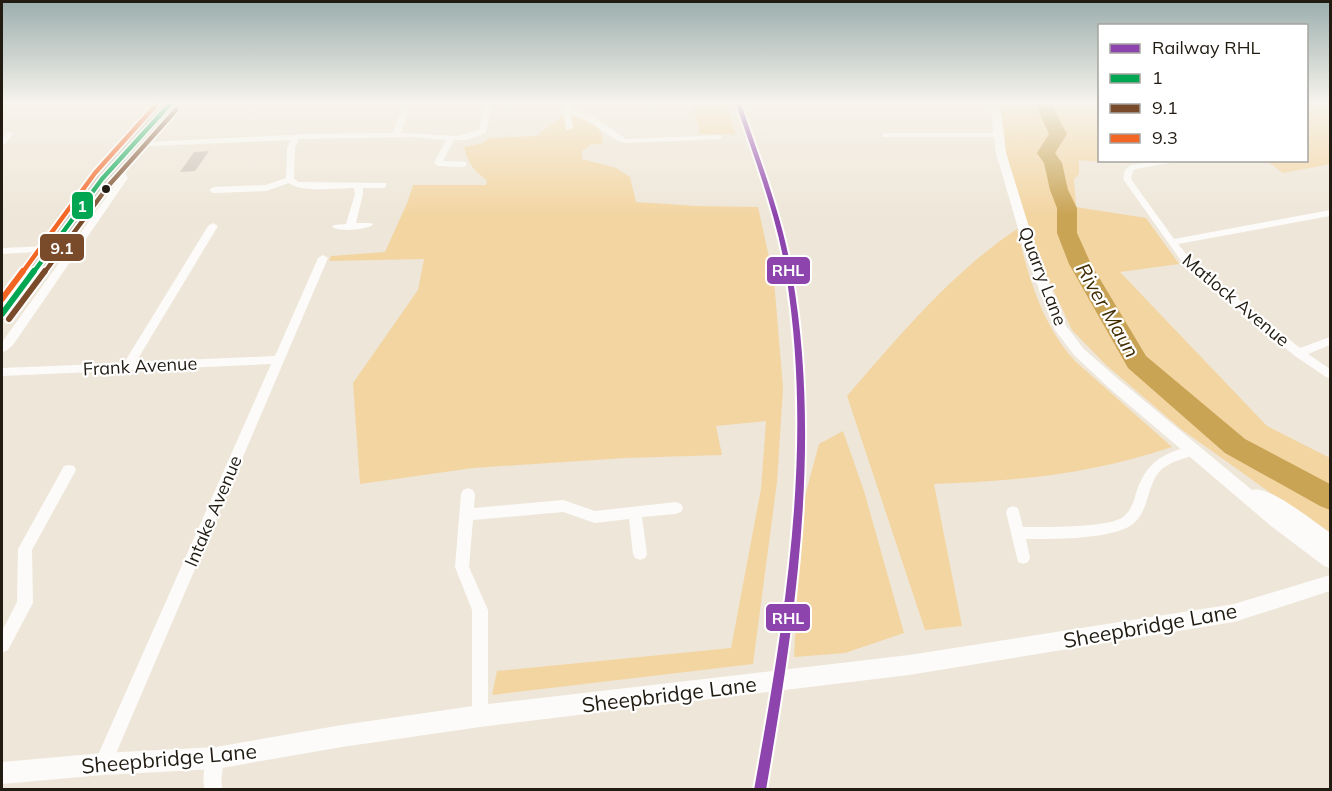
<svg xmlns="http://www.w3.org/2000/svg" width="1332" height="791" font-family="Mulish,sans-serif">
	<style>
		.green { fill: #f3d5a2 }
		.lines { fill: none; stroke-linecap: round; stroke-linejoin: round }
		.river { fill: #c9a455; fill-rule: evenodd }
		.building { fill: #cac3b8 }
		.minor { fill: #fcfbf9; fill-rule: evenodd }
		.tertiary { fill: #fcfbf9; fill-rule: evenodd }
		.trunk { fill: #cac4b9; fill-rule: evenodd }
		.bus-1-far1-casing { stroke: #fff; stroke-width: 8 }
		.bus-1-casing { stroke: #fff; stroke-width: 10 }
		.bus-2-far1-casing { stroke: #fff; stroke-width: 8 }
		.bus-2-casing { stroke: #fff; stroke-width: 10 }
		.bus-3-far1-casing { stroke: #fff; stroke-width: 8 }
		.bus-3-casing { stroke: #fff; stroke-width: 10 }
		.bus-1-far1 { stroke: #00a651; stroke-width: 4.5 }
		.bus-1 { stroke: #00a651; stroke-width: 6 }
		.bus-2-far1 { stroke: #7a4b2a; stroke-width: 4.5 }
		.bus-2 { stroke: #7a4b2a; stroke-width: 6 }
		.bus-3-far1 { stroke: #f26522; stroke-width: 4.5 }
		.bus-3 { stroke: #f26522; stroke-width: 6 }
		.rail-1-casing { stroke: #fff; stroke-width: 4 }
		.rail-1 { fill: #8e44ad; fill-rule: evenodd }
		.bus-dot { fill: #211b12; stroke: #fff; stroke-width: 2 }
		.labels { text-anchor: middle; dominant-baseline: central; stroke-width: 4.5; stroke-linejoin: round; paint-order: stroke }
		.street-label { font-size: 18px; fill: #211b12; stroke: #fff }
		.water-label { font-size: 20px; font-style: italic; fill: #412c02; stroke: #fff }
		.near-street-label { font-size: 21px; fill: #211b12; stroke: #fff }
		.line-badge { stroke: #fff; stroke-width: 2 }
		.badge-label { font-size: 16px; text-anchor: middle; font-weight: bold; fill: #fff }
	</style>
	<rect width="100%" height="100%" fill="#eee6d8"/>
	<g class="green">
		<polygon points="692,104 726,104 735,134 700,134"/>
		<polygon points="1000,104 1099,104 1101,162 1079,160 1079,174 1074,179 1076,207 1146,218 1179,264 1120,272 1267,426 1330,458 1330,532 1279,499 1181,429 1106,365 1072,330 1040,261 1024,213 1006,153"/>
		<polygon points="1307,104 1330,104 1330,164 1283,173 1267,161 1306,160"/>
		<path d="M571,116C588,117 606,127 602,145L592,144L582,151V159L616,168L630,177L636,202L697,206L758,207L774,280L783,388L777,482L753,664L492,695L497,671L731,648L761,489L766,421L716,426L722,455L625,458L473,468L360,484L353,383L418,290L424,259L329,261L331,256L385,252L408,201L413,185H486L487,180C473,170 468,163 464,147L483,143L489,138L536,136L562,117Z"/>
		<path d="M1017,229C1028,276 1042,325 1075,361L1172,447C1092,474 1018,481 934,484L962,626L925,630L847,396C899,336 951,273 1017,229Z"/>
		<polygon points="843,431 864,491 904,633 845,653 794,657 802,507 819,444"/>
	</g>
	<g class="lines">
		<polygon class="river" points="1035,104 1051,104 1065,130 1067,134 1055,153 1062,163 1068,190 1077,208 1077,233 1091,264 1146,356 1245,439 1330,484 1330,510 1320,506 1225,453 1128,368 1069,264 1057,233 1057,208 1050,190 1044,163 1037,153 1049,134"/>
	</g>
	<polygon class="building" points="209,151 195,171 180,172 194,152"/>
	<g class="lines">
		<g class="minor">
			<path d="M403,104H411L401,133L458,136L479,130L484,104H492L486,133L467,140H454L443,161L466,162V166L463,167L438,166L434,163L446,140L412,137L299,139L295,148L294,178L298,182L386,183V187L383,188H363V194L356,223H371L373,225C365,230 340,232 332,227L334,225L346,224L355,194L354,188C338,188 300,193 289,183L266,191L213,193L209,190L213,187L265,185L286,178L287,148L291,140L130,147L126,145L130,143L306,134L393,133Z"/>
			<path d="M565,104H571V110L595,117L626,139L719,135L723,137L719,139L625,143C604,137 593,119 571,115L573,128L566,130L563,112Z"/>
			<polygon points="649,104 657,104 657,105 653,107"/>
			<polygon points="7,131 14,133 5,144 2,144 2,138"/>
			<polygon points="883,133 999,133 1003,135 999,137 883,137"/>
			<polygon points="1161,160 1185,160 1136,169 1133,171 1131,179 1174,239 1330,210 1330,216 1178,244 1195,265 1300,348 1330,337 1330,345 1308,354 1330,369 1330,378 1326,377 1295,356 1187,269 1123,179 1125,170 1131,165"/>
			<polygon points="106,170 125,173 128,178 13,345 6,351 2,352 2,342 120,178 103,175 103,171"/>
			<polygon points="213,223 218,226 136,362 275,356 318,258 323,255 328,258 109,770 103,773 97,770 94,764 271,364 2,376 2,368 124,363 208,226"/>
			<polygon points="49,246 54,249 52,251 2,254 2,248"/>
			<path d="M1192,445L1197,446L1198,450L1197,454C1186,458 1172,461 1162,469C1147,482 1150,508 1135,522C1118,540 1051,539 1026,539L1030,558L1028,562L1023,564L1018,562L1006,512L1008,508L1013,506L1018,508L1023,527C1044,527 1108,528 1123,517C1131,511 1134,501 1136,493C1147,461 1161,455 1192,445Z"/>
			<polygon points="69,465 74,466 76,470 32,550 33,603 8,650 2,653 2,631 17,602 18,549 64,466"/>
			<polygon points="468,488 473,490 475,494 474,508 563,500 595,511 676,502 681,504 683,508 681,512 676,514 642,517 647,554 645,558 640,560 635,558 633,554 629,519 595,523 563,512 473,520 469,567 488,610 488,716 486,722 480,724 474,722 472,716 472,610 455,567 461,494 463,490"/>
			<path d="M216,749L222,752C227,764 218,776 223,790H205C201,777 205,764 210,752Z"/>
		</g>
		<g class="tertiary">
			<path d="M990,104H1000L1006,153L1038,256L1066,326L1084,349L1118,379L1252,490C1268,484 1316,523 1330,533V568L1324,566L1271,526L1108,387L1074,355L1055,330L1026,256L996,153Z"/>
			<polygon points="1330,575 1330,591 1234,622 909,675 480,727 342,747 216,769 103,775 2,784 2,762 103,753 216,747 342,725 480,705 909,655 1234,604"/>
		</g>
		<polygon class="trunk" points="162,104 176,104 107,182 9,318 2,320 2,301 55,229 118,150"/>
		<defs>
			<polyline id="bus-1-far1" points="33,273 102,179 170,104"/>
			<polyline id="bus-1" points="2,314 34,271"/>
			<polyline id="bus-2-far1" points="44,273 109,185 176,110"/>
			<polyline id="bus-2" points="9,319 45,271"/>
			<polyline id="bus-3-far1" points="22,273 95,173 157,104"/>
			<polyline id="bus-3" points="2,299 23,271"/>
		</defs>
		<use href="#bus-1-far1" class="bus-1-far1-casing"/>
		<use href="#bus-1" class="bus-1-casing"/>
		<use href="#bus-2-far1" class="bus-2-far1-casing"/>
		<use href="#bus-2" class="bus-2-casing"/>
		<use href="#bus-3-far1" class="bus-3-far1-casing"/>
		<use href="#bus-3" class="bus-3-casing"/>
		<use href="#bus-1-far1" class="bus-1-far1"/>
		<use href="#bus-1" class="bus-1"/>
		<use href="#bus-2-far1" class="bus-2-far1"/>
		<use href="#bus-2" class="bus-2"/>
		<use href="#bus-3-far1" class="bus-3-far1"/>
		<use href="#bus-3" class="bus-3"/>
		<defs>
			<path id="rail-1" d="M736,104H741C760,160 782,216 792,274C822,446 795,619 766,790H754C785,618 814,449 786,274C777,216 755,160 736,104Z"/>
		</defs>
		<use href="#rail-1" class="rail-1-casing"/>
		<use href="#rail-1" class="rail-1"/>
	</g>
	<linearGradient id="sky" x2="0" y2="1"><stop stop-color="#9baead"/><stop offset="0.48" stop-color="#f7f4ed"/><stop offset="1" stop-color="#f7f4ed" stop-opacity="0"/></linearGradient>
	<rect width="1332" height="215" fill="url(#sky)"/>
	<circle class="bus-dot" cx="106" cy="189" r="5"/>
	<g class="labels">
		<g class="street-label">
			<text transform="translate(1043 276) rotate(69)">Quarry Lane</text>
			<text transform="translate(1236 300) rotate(40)">Matlock Avenue</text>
			<text transform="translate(140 366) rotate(-3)">Frank Avenue</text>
			<text transform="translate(213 511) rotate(-67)">Intake Avenue</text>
		</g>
		<g class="water-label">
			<text transform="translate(1108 310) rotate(60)">River Maun</text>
		</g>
		<g class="near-street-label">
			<text transform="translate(1150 625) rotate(-10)">Sheepbridge Lane</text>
			<text transform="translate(669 694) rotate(-7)">Sheepbridge Lane</text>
			<text transform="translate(169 758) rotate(-5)">Sheepbridge Lane</text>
		</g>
	</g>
	<g class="line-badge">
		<rect x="71" y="191" width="23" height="29" rx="6" fill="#00a651"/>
		<rect x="39" y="233" width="46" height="29" rx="6" fill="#7a4b2a"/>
		<rect x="766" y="256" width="45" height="29" rx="6" fill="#8e44ad"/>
		<rect x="765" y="603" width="46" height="29" rx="6" fill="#8e44ad"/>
	</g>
	<g class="badge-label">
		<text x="82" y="212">1</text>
		<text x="62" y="254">9.1</text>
		<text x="788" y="276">RHL</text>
		<text x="788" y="624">RHL</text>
	</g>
	<rect width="1332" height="791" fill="none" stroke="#211b12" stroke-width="6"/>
	<rect x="1098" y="24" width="210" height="138" fill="#ffffff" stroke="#a6a4a0" stroke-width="1.5"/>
	<rect x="1110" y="44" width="30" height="9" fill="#8e44ad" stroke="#a6a4a0" stroke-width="1.5"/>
	<text x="1152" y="54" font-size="18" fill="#211b12">Railway RHL</text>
	<rect x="1110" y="74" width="30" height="9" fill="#00a651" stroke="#a6a4a0" stroke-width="1.5"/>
	<text x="1152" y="84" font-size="18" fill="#211b12">1</text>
	<rect x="1110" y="104" width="30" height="9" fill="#7a4b2a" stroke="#a6a4a0" stroke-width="1.5"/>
	<text x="1152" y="114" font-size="18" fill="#211b12">9.1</text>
	<rect x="1110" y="134" width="30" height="9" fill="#f26522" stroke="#a6a4a0" stroke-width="1.5"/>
	<text x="1152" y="144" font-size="18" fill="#211b12">9.3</text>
</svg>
